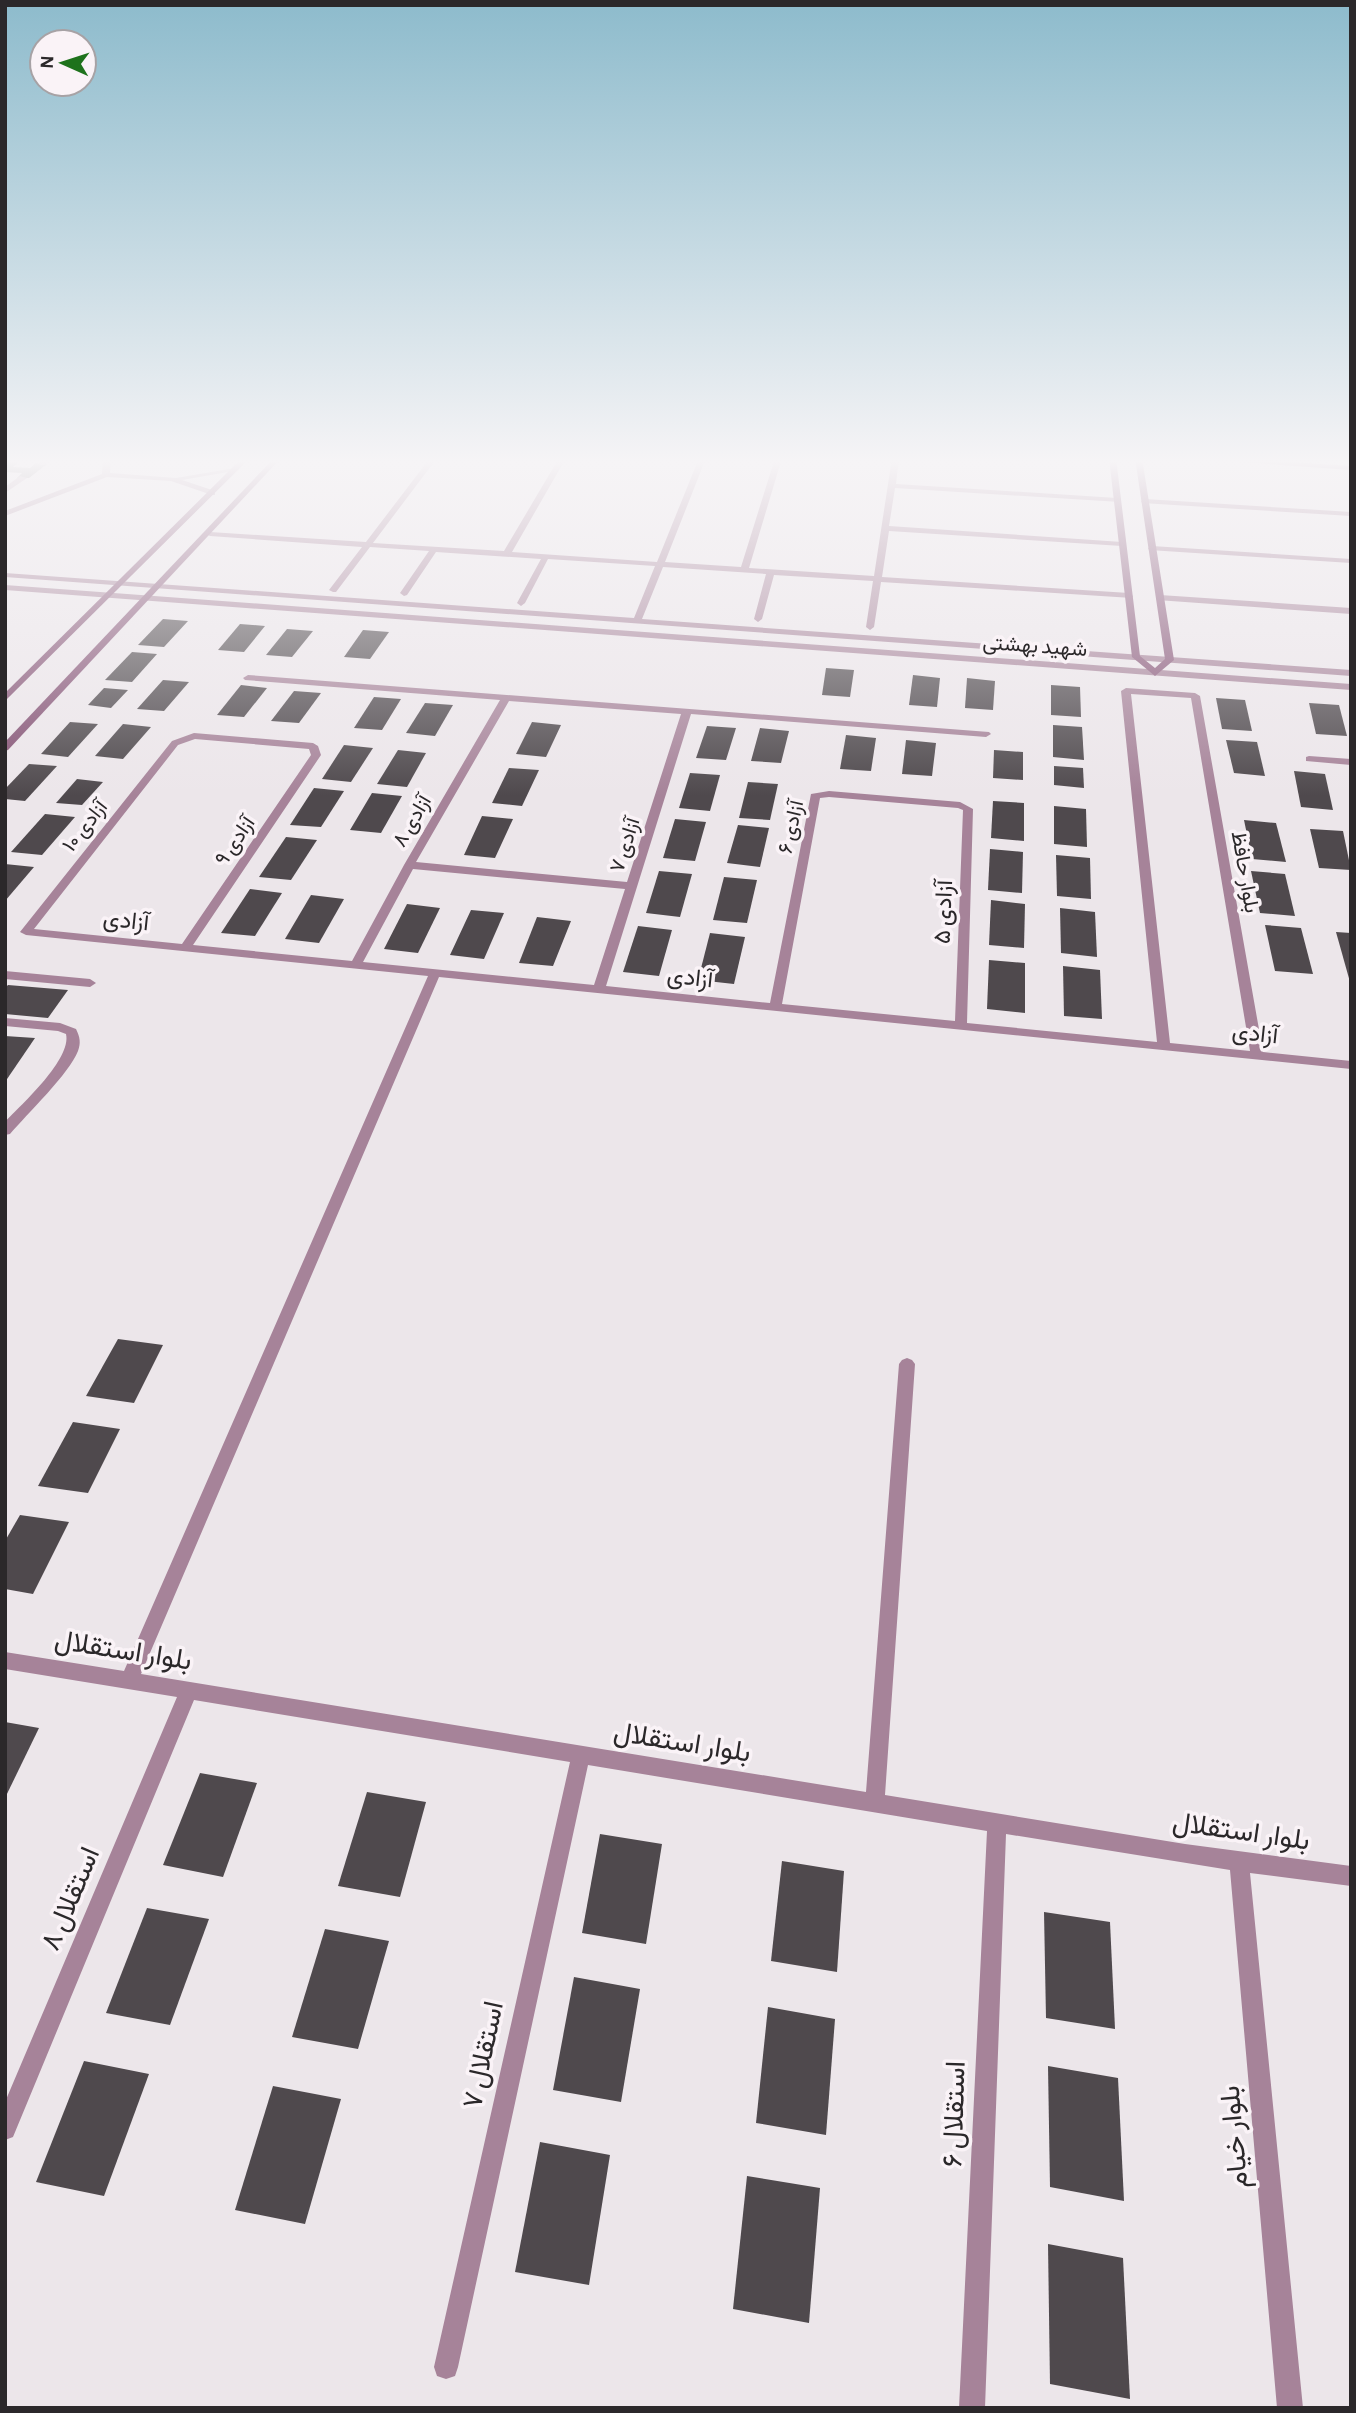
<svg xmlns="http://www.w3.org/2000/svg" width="1356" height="2413" font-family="'Alegreya Sans',Vazirmatn,sans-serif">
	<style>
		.building { fill: #4f494d }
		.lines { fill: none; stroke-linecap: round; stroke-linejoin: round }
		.lane { fill: #a68399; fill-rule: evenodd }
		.street { fill: #a68399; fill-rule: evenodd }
		.secondary { fill: #845274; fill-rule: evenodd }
		.labels { text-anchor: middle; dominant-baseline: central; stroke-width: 7; stroke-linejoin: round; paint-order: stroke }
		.far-street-label { font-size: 21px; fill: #2b282a; stroke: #faf3f7 }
		.street-label { font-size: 24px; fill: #2b282a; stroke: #faf3f7 }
		.near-street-label { font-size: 28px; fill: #2b282a; stroke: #faf3f7 }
	</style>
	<rect width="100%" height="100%" fill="#ece6ea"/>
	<g class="building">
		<polygon points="5,458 23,458 13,467 30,468 36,463 47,464 29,478 17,478 22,473 5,472"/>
		<polygon points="163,619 188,621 164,647 138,645"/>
		<polygon points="240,624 265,626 244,652 218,650"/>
		<polygon points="287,629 313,631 292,657 266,655"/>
		<polygon points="363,630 389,632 370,659 344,657"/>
		<polygon points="132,652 157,654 132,682 105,680"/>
		<polygon points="826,668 854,670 850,697 822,695"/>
		<polygon points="913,675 940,678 937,707 909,705"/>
		<polygon points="967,678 995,681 993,710 965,708"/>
		<polygon points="163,680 189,682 164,711 137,709"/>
		<polygon points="241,685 267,688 244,717 217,715"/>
		<polygon points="1051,685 1080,687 1081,717 1051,715"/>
		<polygon points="104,688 128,690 111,708 88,705"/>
		<polygon points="294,691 321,693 299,723 271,721"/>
		<polygon points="374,697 401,699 382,730 354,728"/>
		<polygon points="1216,698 1245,700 1252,731 1222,729"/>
		<polygon points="425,703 453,705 435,736 406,733"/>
		<polygon points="1309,703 1339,705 1347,736 1316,734"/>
		<polygon points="70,722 98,724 68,757 41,754"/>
		<polygon points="532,722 561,725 546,757 516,754"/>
		<polygon points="123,724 151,727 123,759 95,756"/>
		<polygon points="1053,725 1082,727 1084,760 1053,757"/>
		<polygon points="707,726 736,728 726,760 696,758"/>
		<polygon points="760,728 789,731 781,763 751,761"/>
		<polygon points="846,735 876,738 871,771 840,769"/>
		<polygon points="906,740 936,743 932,776 902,774"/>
		<polygon points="1226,740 1257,742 1265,776 1234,773"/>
		<polygon points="344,745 373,748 351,782 322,779"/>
		<polygon points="398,750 426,753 407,787 377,784"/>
		<polygon points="994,750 1023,752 1023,780 993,778"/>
		<polygon points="29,764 57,766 25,801 5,799 5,789"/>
		<polygon points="1054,766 1083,768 1084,788 1054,785"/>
		<polygon points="509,768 539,770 522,806 492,803"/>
		<polygon points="1294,771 1325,774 1333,810 1301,807"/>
		<polygon points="690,773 720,775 710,811 679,808"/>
		<polygon points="77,779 103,782 82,805 56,803"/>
		<polygon points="748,782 778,784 770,820 739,818"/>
		<polygon points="314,788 344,791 321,827 290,825"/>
		<polygon points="372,793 402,796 381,833 350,830"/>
		<polygon points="993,801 1024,803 1024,841 991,838"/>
		<polygon points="1054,806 1086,809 1087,847 1054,844"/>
		<polygon points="45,814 75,817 42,855 11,852"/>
		<polygon points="482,816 513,819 495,858 464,855"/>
		<polygon points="675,819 706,822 695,861 663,858"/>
		<polygon points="1244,820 1276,823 1286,862 1252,859"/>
		<polygon points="738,825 769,828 760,867 727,863"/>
		<polygon points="1310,829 1343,831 1351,870 1319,868"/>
		<polygon points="286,837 317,840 291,880 259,877"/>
		<polygon points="990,849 1023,852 1022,893 988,890"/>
		<polygon points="1056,855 1090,858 1091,899 1057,896"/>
		<polygon points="5,864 34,867 5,901"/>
		<polygon points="659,871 692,874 680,917 646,913"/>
		<polygon points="1251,871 1285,874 1295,916 1260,913"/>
		<polygon points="724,877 757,880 747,923 713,920"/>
		<polygon points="250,889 282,893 255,936 221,933"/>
		<polygon points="311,895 344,899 319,943 285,939"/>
		<polygon points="991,900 1025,904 1024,948 989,945"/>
		<polygon points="407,904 440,908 418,953 384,949"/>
		<polygon points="1060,908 1095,912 1097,957 1061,953"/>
		<polygon points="471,910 504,913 484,959 450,955"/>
		<polygon points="537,917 571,921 553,966 519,963"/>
		<polygon points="1265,925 1301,928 1313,974 1275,971"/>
		<polygon points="638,926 672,930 659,976 623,972"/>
		<polygon points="1336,932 1351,933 1351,981 1350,982"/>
		<polygon points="710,933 745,937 734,984 698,980"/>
		<polygon points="989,960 1025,963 1025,1013 987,1009"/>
		<polygon points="1063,966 1100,970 1102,1019 1064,1016"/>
		<polygon points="8,985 68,990 48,1018 5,1014 5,988"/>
		<polygon points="5,1036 35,1038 5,1082"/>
		<polygon points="118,1339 163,1345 134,1403 86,1396"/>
		<polygon points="73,1422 120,1429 88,1493 38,1486"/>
		<polygon points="20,1515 69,1522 33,1594 5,1589 5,1541"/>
		<polygon points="5,1722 39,1728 5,1798"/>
		<polygon points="200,1773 257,1783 223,1877 163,1865"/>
		<polygon points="367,1792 426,1802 400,1897 338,1886"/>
		<polygon points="600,1834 662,1844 646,1944 582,1933"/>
		<polygon points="782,1861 844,1871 837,1972 771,1961"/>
		<polygon points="147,1908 209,1919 170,2025 106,2013"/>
		<polygon points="1044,1912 1110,1922 1115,2029 1046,2018"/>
		<polygon points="325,1929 389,1941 358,2049 292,2037"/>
		<polygon points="574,1977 640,1989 621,2102 553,2090"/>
		<polygon points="768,2007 835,2019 826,2135 756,2123"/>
		<polygon points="84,2061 149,2074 104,2196 36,2182"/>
		<polygon points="1048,2066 1118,2078 1124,2201 1050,2187"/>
		<polygon points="273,2086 341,2099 305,2224 235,2210"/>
		<polygon points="540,2142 610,2155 589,2285 515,2272"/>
		<polygon points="747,2176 820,2188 809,2323 733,2309"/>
		<polygon points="1048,2244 1123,2258 1130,2399 1050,2384"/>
	</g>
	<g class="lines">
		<g class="lane">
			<polygon points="43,458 51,458 45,465 39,465"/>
			<polygon points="103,458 111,458 110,473 176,478 235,468 239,470 182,480 215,491 215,495 212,495 171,481 107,477 5,516 5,511 102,474"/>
			<polygon points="20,476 27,478 5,493 5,487"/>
			<polygon points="5,971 90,979 96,983 90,987 5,979"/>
			<path d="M5,1018L60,1023L76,1029C80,1037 81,1043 78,1051C69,1074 27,1114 10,1134L5,1135V1122C22,1104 72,1059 66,1034L58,1031L5,1026Z"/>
		</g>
		<g class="street">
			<polygon points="430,458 437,458 373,543 504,551 559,458 566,458 512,552 657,562 699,458 706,458 665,562 741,567 775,458 782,458 749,568 874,576 892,458 899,458 896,484 1117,498 1121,500 1120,502 895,488 889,526 1122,542 1126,544 1122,546 889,531 882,577 1129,593 1133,596 1132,598 881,582 874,627 870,630 866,627 873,581 774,575 762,619 758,622 754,619 766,574 663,567 642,619 1351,670 1351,676 5,577 5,573 634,618 655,566 548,559 525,603 521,606 517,603 541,559 436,552 407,595 404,596 400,593 429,551 370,547 336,592 333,592 329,590 362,547 210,536 206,534 210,532 366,542"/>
			<polygon points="1145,499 1351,512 1351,516 1142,503 1141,501"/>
			<polygon points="1152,546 1351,559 1351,563 1149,550 1148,548"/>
			<polygon points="5,585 1351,684 1351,690 5,590"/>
			<polygon points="1160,595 1351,608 1351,614 1157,600 1156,598"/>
			<path d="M248,675L989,732L991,734L986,737L691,714L606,986L770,1003L811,794L829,791L960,802L973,809L967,1023L1157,1042L1121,691L1126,688L1195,693L1200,696L1263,1052L1351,1061V1069L439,977L141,1674L866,1792L899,1364L902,1360L907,1358L912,1360L915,1364L885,1795L1185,1844L1351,1866V1886L1250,1873L1303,2408H1277L1230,1870L1006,1834L985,2408H959L987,1831L588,1765L458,2367L455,2376L446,2379L437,2376L434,2367L570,1762L194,1700L13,2137L5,2140V2102L177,1697L5,1669V1652L124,1671L428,976L26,935L20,932L172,741L194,733L313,743L318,746L321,755L193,945L352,961L404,865L500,700L245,680L243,678ZM1131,694L1191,698L1250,1051L1170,1043ZM509,701L681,714L627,882L416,862ZM195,739L309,749L311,755L182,944L34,929L178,745ZM829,797L958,808L963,810L955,1021L782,1004L820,798ZM413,869L625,889L594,985L363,962Z"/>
			<polygon points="1309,756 1351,759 1351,765 1306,761 1306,757"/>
		</g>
		<g class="secondary">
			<polygon points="242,458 250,458 5,701 5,693"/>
			<polygon points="274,458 281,458 8,750 5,751 5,742"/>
			<polygon points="1109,458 1116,458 1140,656 1155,668 1165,659 1135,458 1142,458 1174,660 1155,676 1132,657"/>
			<polygon points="1185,458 1231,458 1351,466 1351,470"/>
		</g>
	</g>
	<linearGradient id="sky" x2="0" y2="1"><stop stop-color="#8dbbcc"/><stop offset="0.58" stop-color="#f6f4f6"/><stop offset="1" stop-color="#f6f4f6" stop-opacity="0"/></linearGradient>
	<rect width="1356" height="796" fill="url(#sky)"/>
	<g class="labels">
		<g class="far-street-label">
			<text transform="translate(1035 646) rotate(4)">شهید بهشتی</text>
			<text transform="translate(412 821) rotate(-60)">آزادی ۸</text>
			<text transform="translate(85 826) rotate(-52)">آزادی ۱۰</text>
			<text transform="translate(791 827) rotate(-77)">آزادی ۶</text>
			<text transform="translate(235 841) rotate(-56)">آزادی ۹</text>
			<text transform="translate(625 845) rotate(-72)">آزادی ۷</text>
			<text transform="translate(1245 872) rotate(80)">بلوار حافظ</text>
		</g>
		<g class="street-label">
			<text transform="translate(944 912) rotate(-88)">آزادی ۵</text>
			<text transform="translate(126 921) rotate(6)">آزادی</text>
			<text transform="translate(690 978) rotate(6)">آزادی</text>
			<text transform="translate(1255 1034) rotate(6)">آزادی</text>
		</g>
		<g class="near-street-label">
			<text transform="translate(123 1651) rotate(9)">بلوار استقلال</text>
			<text transform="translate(682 1743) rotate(9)">بلوار استقلال</text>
			<text transform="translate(1241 1832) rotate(8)">بلوار استقلال</text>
			<text transform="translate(71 1899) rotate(-67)">استقلال ۸</text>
			<text transform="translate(484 2055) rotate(-78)">استقلال ۷</text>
			<text transform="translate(955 2114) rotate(-88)">استقلال ۶</text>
			<text transform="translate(1235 2137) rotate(-95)">بلوار خیام</text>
		</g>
	</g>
	<rect width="1356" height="2413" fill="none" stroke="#2b282a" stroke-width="14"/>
	<g transform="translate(63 63) rotate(273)"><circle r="33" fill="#faf3f7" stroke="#a7a2a5" stroke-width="2"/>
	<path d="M0-5L12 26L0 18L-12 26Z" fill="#1e721c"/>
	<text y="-10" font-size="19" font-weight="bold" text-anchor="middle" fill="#2b282a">N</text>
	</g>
</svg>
